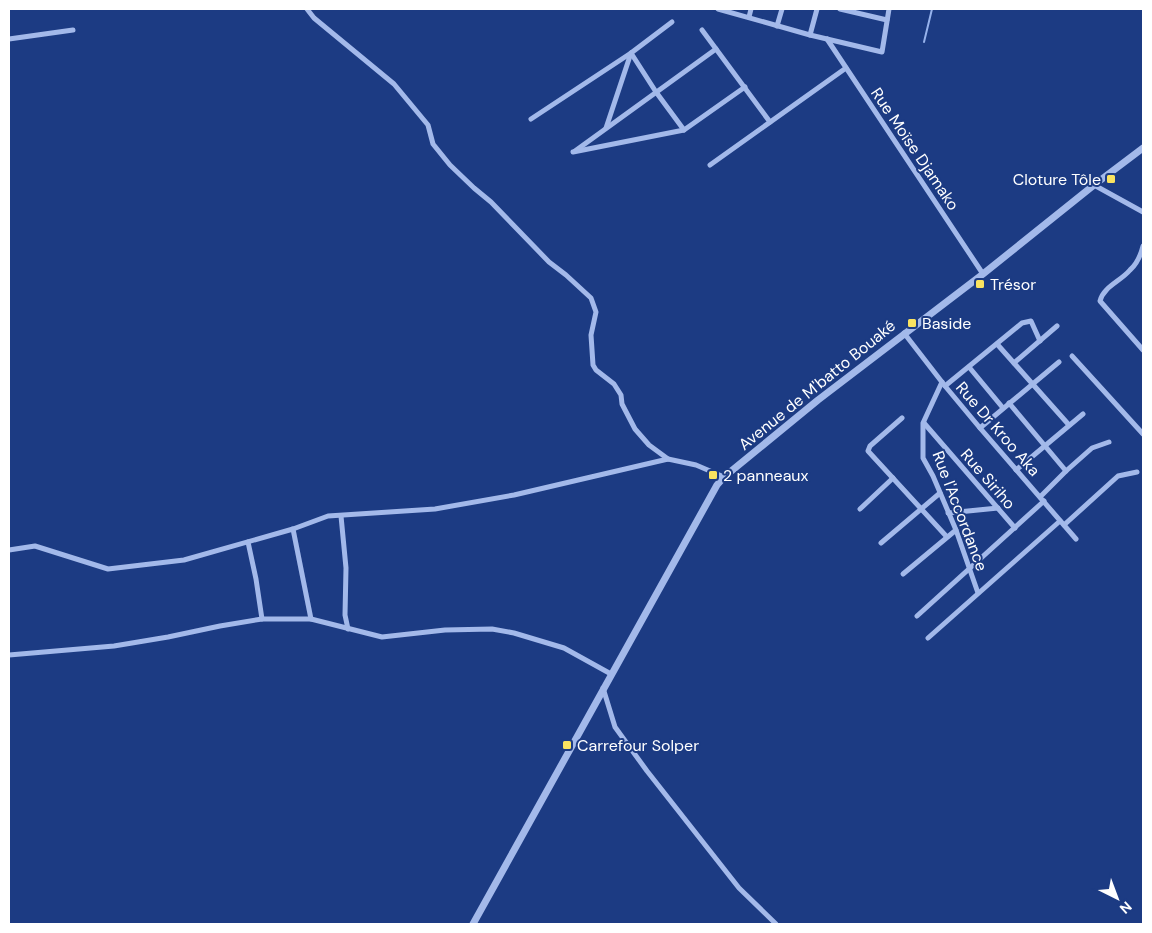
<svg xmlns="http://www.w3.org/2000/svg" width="1152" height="933" font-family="'DM Sans',sans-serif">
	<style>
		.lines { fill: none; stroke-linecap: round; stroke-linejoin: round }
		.stream { stroke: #96b2ec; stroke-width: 2 }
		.minor { stroke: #a3b9ea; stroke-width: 5 }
		.tertiary { stroke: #a3b9ea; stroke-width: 7 }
		.poi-dot { fill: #fae360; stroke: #1c3b83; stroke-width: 2 }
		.labels { text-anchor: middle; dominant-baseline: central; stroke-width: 4; stroke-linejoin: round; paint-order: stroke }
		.street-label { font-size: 16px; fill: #fff; stroke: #1c3b83 }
		.poi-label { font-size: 16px; fill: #fff; stroke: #1c3b83; text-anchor: start }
	</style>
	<rect width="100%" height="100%" fill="#1c3b83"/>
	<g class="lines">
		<polyline class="stream" points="924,42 932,9"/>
		<g class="minor">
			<polyline points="307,9 314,18 394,84 428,125 433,144 450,165 474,188 491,202 549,262 566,275 591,298 596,312 591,335 593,365 596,370 614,384 621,395 622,404 635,429 649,445 668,459"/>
			<polyline points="718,9 810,35 882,52 889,9"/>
			<polyline points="840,9 887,20"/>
			<polyline points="749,17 751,9"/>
			<polyline points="777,26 782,9"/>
			<polyline points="702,30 770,122"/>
			<polyline points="810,35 817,9"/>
			<polyline points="9,39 73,30"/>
			<polyline points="827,39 983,274"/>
			<polyline points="631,53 656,92 684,130"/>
			<polyline points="531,119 631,53 672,22"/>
			<polyline points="606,128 631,53"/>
			<polyline points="575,151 716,49"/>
			<polyline points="573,152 684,130 745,87"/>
			<polyline points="710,165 846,68"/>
			<polyline points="1094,185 1143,212"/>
			<path d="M1143,246C1141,254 1137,264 1130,270C1121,281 1103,287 1100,301L1143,350"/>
			<polyline points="904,333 945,386 980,428 1076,539"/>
			<polyline points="997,344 1069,425"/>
			<polyline points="1072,356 1143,434"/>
			<polyline points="1014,363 1057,326"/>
			<polyline points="969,367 1003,408"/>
			<polyline points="942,382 923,423 923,458 933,476 956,530 978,593"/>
			<polyline points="945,386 1022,323 1031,321 1040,341"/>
			<polyline points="1009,403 1066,471"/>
			<polyline points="902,418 870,446 868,451 947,537"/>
			<polyline points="924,423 1015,528"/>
			<polyline points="980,428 1059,362"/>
			<polyline points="1016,470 1083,414"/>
			<polyline points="1040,497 1066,471 1092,448 1109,442"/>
			<polyline points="860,509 893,478"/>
			<polyline points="948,513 998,508"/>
			<polyline points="341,516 346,568 345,615 348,629"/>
			<polyline points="1064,525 1118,476 1137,472"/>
			<polyline points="293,529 311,619"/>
			<polyline points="248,542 256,579 262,619"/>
			<polyline points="881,543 940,493"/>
			<polyline points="9,550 35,546 108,569 184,560 293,529 328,516 435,509 514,495 668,459 696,465 724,477"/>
			<polyline points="903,574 956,530"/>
			<polyline points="917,616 1044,501"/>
			<polyline points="928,638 1060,521"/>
			<polyline points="9,655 114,646 168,637 220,626 262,619 311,619 382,637 445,630 492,629 514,633 564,648 611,674"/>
			<polyline points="603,688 615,727 647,771 739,888 776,924"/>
		</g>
		<polyline class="tertiary" points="473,924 717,485 724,477 818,400 983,274 1094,185 1143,148"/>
	</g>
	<g class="poi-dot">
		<rect x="1106" y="174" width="10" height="10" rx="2.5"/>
		<rect x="975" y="279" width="10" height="10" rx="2.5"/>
		<rect x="907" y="318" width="10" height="10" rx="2.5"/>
		<rect x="708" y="470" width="10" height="10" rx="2.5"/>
		<rect x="562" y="740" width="10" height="10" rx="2.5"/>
	</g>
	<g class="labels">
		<g class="street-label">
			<text transform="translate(915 149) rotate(56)">Rue Moïse Djamako</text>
			<text transform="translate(817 385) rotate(-39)">Avenue de M'batto Bouaké</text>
			<text transform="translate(998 429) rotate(49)">Rue Dr Kroo Aka</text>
			<text transform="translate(988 479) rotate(49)">Rue Siriho</text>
			<text transform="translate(960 511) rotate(69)">Rue l'Accordance</text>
		</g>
		<g class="poi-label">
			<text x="1101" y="179" text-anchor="end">Cloture Tôle</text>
			<text x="990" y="284">Trésor</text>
			<text x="922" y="323">Baside</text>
			<text x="723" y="475">2 panneaux</text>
			<text x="577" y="745">Carrefour Solper</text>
		</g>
	</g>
	<rect width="1152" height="933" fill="none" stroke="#ffffff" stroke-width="20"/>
	<g transform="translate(1117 898) rotate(138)" stroke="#1c3b83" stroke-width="4" paint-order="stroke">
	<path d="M0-4L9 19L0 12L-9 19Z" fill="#ffffff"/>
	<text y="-8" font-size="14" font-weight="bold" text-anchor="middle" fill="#ffffff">N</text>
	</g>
</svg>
